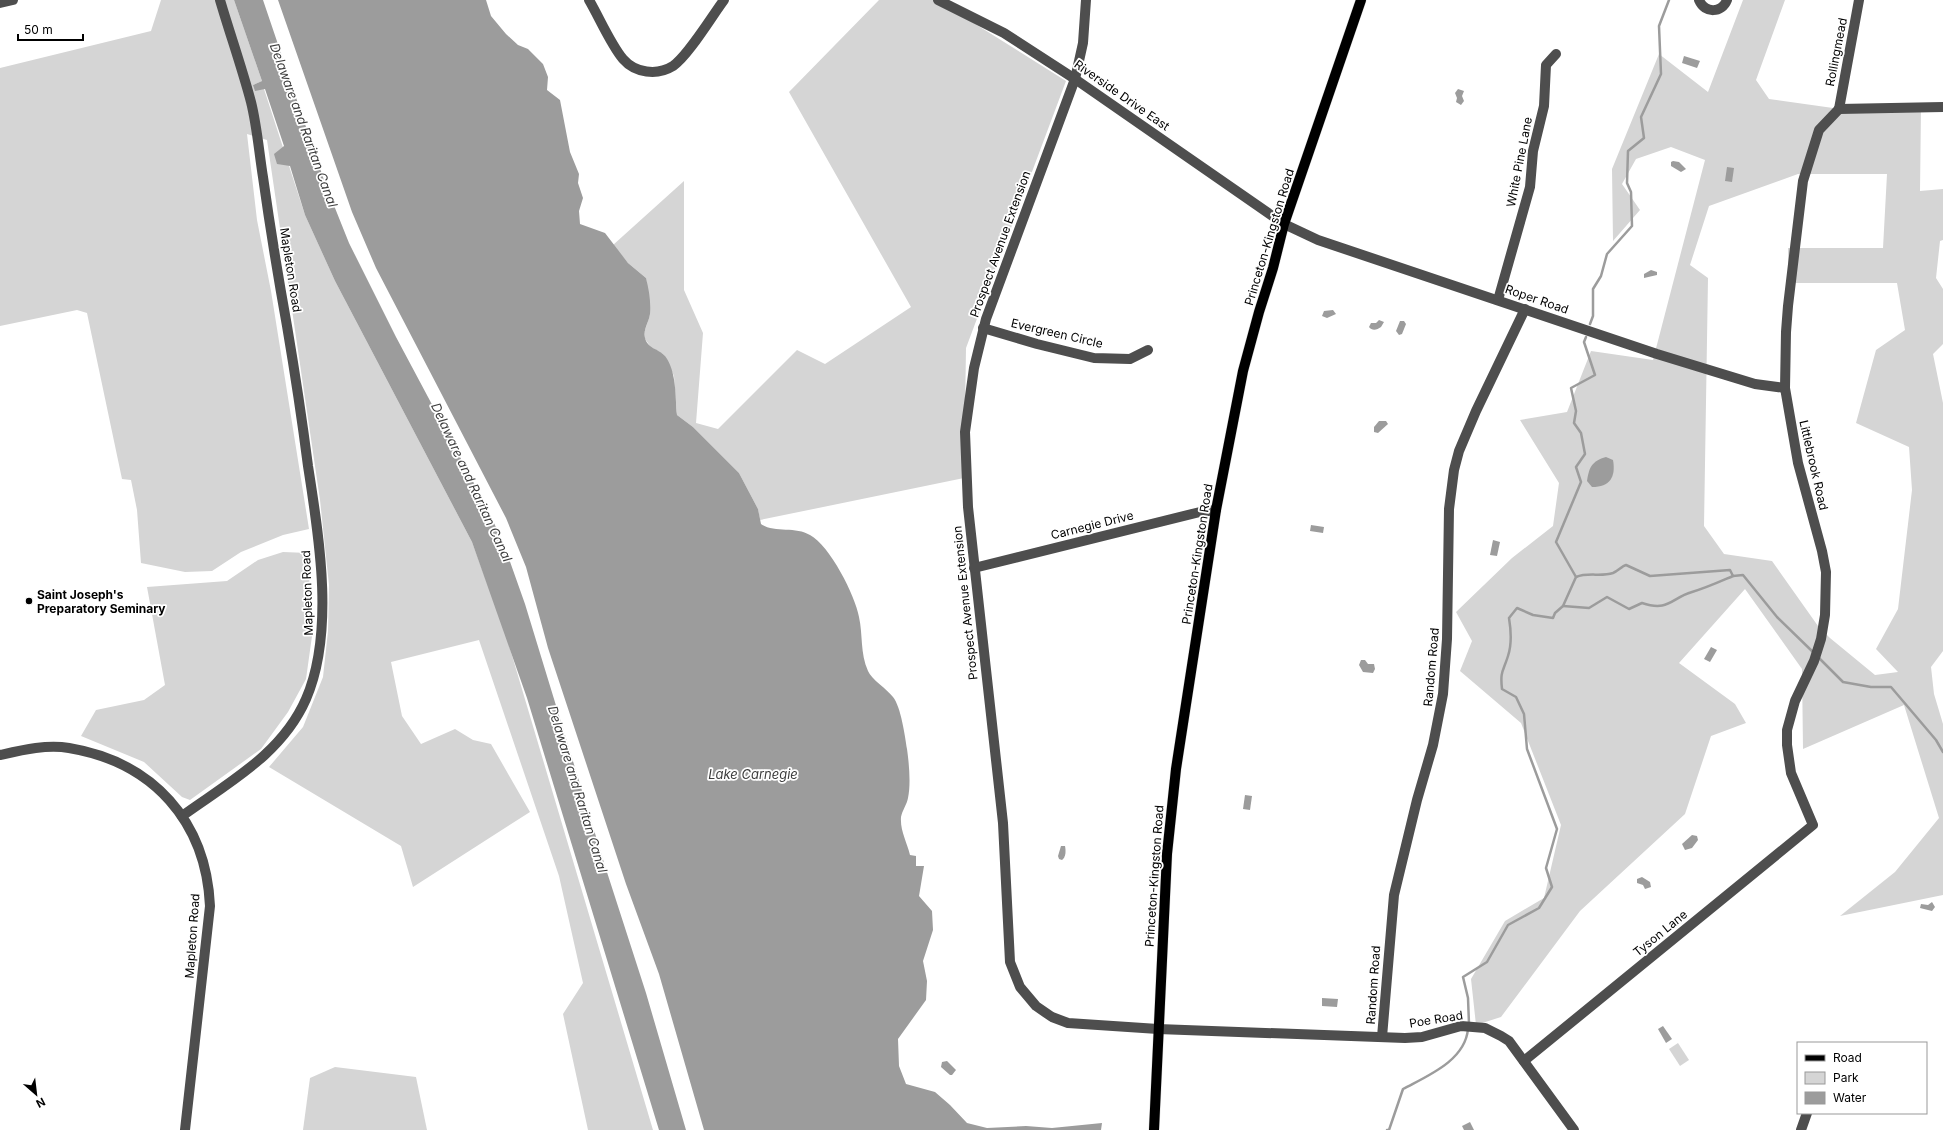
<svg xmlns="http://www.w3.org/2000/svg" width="1943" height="1130" font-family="Inter,sans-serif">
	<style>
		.green { fill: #d5d5d5; fill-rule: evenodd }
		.water { fill: #9c9c9c }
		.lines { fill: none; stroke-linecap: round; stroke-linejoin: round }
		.stream { stroke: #9c9c9c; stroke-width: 2.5 }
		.major-casing { stroke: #dbdbdb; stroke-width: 11 }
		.minor { stroke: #4e4e4e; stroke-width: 10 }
		.major { stroke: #000; stroke-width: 10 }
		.poi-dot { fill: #000; stroke: #fff; stroke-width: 1.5 }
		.labels { text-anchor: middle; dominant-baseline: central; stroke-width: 3.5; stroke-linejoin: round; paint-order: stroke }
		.street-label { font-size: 12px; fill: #000; stroke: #fff }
		.poi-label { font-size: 12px; font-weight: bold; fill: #000; stroke: #fff; text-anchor: start }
		.water-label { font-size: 13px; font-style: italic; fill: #3d3d3d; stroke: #fff }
	</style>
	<rect width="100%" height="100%" fill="#fff"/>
	<g class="green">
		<polygon points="161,0 234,0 262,81 253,85 264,89 305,215 335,281 472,542 505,632 653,1130 588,1130 563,1014 583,983 559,876 479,640 391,662 402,716 421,744 455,729 473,740 491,744 530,812 413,887 401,846 269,767 303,727 323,677 328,631 329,585 320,500 267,140 247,134 257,220 271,291 309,529 283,535 241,552 212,571 185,572 141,563 137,510 131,480 122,479 87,313 77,310 0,326 0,68 151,31"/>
		<polygon points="879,0 937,0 1066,81 966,348 964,478 760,520 758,509 739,473 693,427 677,415 674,376 664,355 650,346 645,339 645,330 650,315 646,278 628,263 613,245 684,181 684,290 703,333 696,423 718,429 797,350 825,364 911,307 789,92"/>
		<path d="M1743,0H1785L1756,80L1769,99L1833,108L1921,107L1920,191L1943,189V240L1940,241L1936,278L1943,289V344L1933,354L1943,403V651L1931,667L1934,694L1943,724V895L1840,916L1895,872L1939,818L1904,705L1803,749L1802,669L1745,589L1679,663L1735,704L1746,723L1711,736L1685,814L1580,911L1501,1017L1476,1025L1471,979L1505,921L1544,898L1561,825L1521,723L1460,671L1472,641L1456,612L1512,558L1553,526L1559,483L1520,420L1567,412L1591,351L1653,360L1705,160L1671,147L1636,159L1622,184L1640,210L1613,241L1612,169L1659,54L1708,92ZM1798,174H1887L1883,248H1788V283H1897L1905,330L1876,350L1856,423L1909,447L1912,490L1898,609L1876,649L1898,672L1875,675L1830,638L1818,626L1772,561L1724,554L1704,526L1708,278L1690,265L1709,206Z"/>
		<polygon points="283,552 308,553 312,636 306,679 288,712 261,749 190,800 182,797 144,762 81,736 96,710 144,700 165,685 147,587 227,581 258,560"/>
		<polygon points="1678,1043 1689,1060 1680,1066 1669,1049"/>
		<polygon points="335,1067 416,1077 427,1130 303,1130 310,1078"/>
	</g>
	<g class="water">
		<polygon points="234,0 263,0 325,183 349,243 396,337 484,502 503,542 525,604 605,866 646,993 686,1130 659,1130 527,698 472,542 335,281 305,215 290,166 277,164 274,154 284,146 265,89 255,91 253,85 262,81"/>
		<path d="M278,0H486L491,16L506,34L518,45L528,49L543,64L548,77L547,90L560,100L570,152L579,174L578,183L583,198L579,211L580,224L605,233L628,263L646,278C649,290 651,302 650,314C649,322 643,329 645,338C647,348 659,349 665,356C677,372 675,396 677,415L693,427L739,473L758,509L761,524C774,533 796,526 810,535C830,546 855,595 859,617C863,635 860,653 868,671C871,679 887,689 893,697C901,707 905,736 907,749C909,763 911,784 908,798C907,804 902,811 901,817C900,831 907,842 910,855L916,856V866H924L919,896L932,911L933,930L923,961L927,981L926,1000L898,1039L899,1066L906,1084L935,1092L950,1105L967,1123L987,1128L1026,1126L1052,1128L1102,1123L1101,1130H704L659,974L626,884L548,648L526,567L506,518L376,268L352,212Z"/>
		<polygon points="1684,56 1700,61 1697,68 1682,63"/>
		<polygon points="1458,89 1464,91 1462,96 1464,101 1461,105 1456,102 1457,98 1455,93"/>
		<polygon points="1673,161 1679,162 1686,169 1681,172 1671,166 1671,162"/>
		<polygon points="1727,167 1734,168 1732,182 1725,181"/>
		<polygon points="1651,270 1657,272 1657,275 1644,278 1644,274"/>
		<polygon points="1333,310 1336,314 1327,318 1322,316 1324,311"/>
		<path d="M1379,320L1384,322L1381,327C1377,330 1372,331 1369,327L1371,323H1376Z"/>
		<polygon points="1400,321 1404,321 1406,324 1402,334 1399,335 1396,331"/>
		<polygon points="1379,421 1386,421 1388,424 1378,433 1374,432 1374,427"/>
		<path d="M1606,457L1613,460C1616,477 1610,487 1592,487L1587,481C1589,467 1592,461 1606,457Z"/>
		<polygon points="1311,525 1324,527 1323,533 1310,531"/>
		<polygon points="1493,540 1500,542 1497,556 1490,555"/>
		<polygon points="1711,647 1717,650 1710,662 1704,659"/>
		<polygon points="1361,660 1365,660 1368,664 1374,664 1375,669 1373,673 1363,672 1359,665"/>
		<polygon points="1245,795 1252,796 1250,810 1243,809"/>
		<polygon points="1692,835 1697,836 1698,840 1692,848 1685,850 1682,844"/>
		<path d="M1061,846H1065C1066,851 1066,857 1062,860L1059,859L1058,856Z"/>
		<polygon points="1642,877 1650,882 1651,887 1645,889 1643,885 1637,883 1637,879"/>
		<polygon points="1932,902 1935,907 1932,911 1920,908 1921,904 1928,905"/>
		<polygon points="1322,998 1338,999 1337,1007 1322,1006"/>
		<polygon points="1663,1026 1672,1039 1666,1043 1658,1029"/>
		<polygon points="947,1061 956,1070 952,1075 950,1075 941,1067 942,1062"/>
		<polygon points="1470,1122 1474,1130 1464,1130 1462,1126"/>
	</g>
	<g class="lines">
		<g class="stream">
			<polyline points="1590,324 1593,316 1593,289 1601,276 1607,254 1632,226 1631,192 1627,183 1628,151 1644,138 1641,117 1661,74 1659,26 1669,0"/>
			<path d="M1576,577C1588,572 1601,577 1613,573C1618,571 1622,566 1626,565L1650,576L1730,570L1733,576L1743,575L1777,617L1814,653"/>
			<path d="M1563,606L1589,608L1607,597L1629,609L1642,603C1669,612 1671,598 1692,592C1706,588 1719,582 1733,576"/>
			<polyline points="1818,657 1843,682 1871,687 1891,687 1936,740 1943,752"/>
			<path d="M1469,1024L1468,998L1463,977L1487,962L1508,925L1539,908L1552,887L1546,868L1557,829L1527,749L1524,714L1516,697L1502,689C1500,671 1503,672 1508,656C1512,644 1511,630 1509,618L1517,608L1533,615L1553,618L1555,613L1563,606L1576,577L1556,542L1581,482L1576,467L1585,454L1581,433L1574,423L1576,411L1571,388L1595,375L1584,342L1586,337"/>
			<path d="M1387,1130H1389L1403,1089C1427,1076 1465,1061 1468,1029"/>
		</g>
		<defs>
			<polyline id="major" points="1154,1130 1167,854 1176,769 1216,510 1243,371 1259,312 1273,268 1284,224 1361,0"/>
		</defs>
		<use href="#major" class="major-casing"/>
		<g class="minor">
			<path d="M589,0C599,17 611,45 623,59C635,73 657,76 673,66C688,56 712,16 724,0"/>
			<polyline points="938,0 1004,33 1075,79 1284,224 1318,240 1657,354 1755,384 1785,388"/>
			<polyline points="1086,0 1083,43 1075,79 986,319 974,368 965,432 968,507 1003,823 1010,962 1020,987 1036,1006 1052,1017 1068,1023 1158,1029 1405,1038 1422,1037 1461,1026 1485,1028 1501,1036 1509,1041 1574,1130"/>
			<path d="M1699,0C1705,14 1722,13 1727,0"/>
			<polyline points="0,3 13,0"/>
			<polyline points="1839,109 1859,0"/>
			<polyline points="1839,109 1943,107"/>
			<polyline points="1498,300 1530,187 1533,151 1544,106 1546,65 1556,54"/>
			<polyline points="983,328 1037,344 1094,358 1130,359 1148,350"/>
			<polyline points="974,568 1200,512 1216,510"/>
			<path d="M0,755C22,750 47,744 69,748C153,762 206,821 210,906L185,1130"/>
			<path d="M182,816C229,782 282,754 306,699C335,632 319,537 308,466C302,419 295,373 287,326C278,276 270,227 263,177C259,152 257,126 251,102C242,68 230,34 220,0"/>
			<polyline points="1382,1037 1394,895 1417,800 1433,745 1443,694 1447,639 1449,509 1454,470 1459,451 1476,411 1525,309"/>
			<polyline points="1524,1061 1813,825 1791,773 1787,745 1787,730 1795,701 1814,661 1821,639 1825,615 1826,572 1822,551 1798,463 1785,388 1786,332 1788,306 1803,181 1819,130 1839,109"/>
			<polyline points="1801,1130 1807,1113"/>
		</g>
		<use href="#major" class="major"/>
	</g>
	<circle class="poi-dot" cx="29" cy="601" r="4"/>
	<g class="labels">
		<g class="street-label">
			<text transform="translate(1836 52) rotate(-79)">Rollingmead</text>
			<text transform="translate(1122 95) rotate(35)">Riverside Drive East</text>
			<text transform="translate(1519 162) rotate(-79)">White Pine Lane</text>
			<text transform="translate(1269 237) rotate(-73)">Princeton-Kingston Road</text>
			<text transform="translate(1000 244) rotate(-70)">Prospect Avenue Extension</text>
			<text transform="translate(291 270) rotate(81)">Mapleton Road</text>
			<text transform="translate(1537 299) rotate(19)">Roper Road</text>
			<text transform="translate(1057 333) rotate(13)">Evergreen Circle</text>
			<text transform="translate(1814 465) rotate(77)">Littlebrook Road</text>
			<text transform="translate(1092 525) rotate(-14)">Carnegie Drive</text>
			<text transform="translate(1197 554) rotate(-81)">Princeton-Kingston Road</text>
			<text transform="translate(307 593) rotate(-92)">Mapleton Road</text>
			<text transform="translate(965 603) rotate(-96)">Prospect Avenue Extension</text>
			<text transform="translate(1431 667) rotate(-85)">Random Road</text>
			<text transform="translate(1154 876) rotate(-86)">Princeton-Kingston Road</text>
			<text transform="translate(1660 933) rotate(-39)">Tyson Lane</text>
			<text transform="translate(192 936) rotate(-86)">Mapleton Road</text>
			<text transform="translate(1373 985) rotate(-86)">Random Road</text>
			<text transform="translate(1436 1019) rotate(-9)">Poe Road</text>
		</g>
		<g class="poi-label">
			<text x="37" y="594">Saint Joseph's<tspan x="37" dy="14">Preparatory Seminary</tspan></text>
		</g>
		<g class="water-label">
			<text transform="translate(304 125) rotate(70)">Delaware and Raritan Canal</text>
			<text transform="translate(472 482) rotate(65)">Delaware and Raritan Canal</text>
			<text x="753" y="774">Lake Carnegie</text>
			<text transform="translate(578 789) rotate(73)">Delaware and Raritan Canal</text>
		</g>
	</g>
	<rect x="1797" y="1042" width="130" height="72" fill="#ffffff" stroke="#999999"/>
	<rect x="1805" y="1055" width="20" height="6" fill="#000000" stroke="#999999"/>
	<text x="1833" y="1062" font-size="12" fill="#000000">Road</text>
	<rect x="1805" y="1072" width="20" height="12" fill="#d5d5d5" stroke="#999999"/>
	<text x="1833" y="1082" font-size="12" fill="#000000">Park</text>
	<rect x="1805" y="1092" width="20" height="12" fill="#9c9c9c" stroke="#999999"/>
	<text x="1833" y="1102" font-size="12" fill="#000000">Water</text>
	<g transform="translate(36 1094) rotate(152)" stroke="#ffffff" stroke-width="3" paint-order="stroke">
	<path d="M0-3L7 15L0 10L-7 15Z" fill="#000000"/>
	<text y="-6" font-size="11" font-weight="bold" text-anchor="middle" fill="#000000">N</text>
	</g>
	<path d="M18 34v6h65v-6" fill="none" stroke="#000000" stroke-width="2"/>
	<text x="24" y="34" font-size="12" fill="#000000" stroke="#ffffff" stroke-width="3" paint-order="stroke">50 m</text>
</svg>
